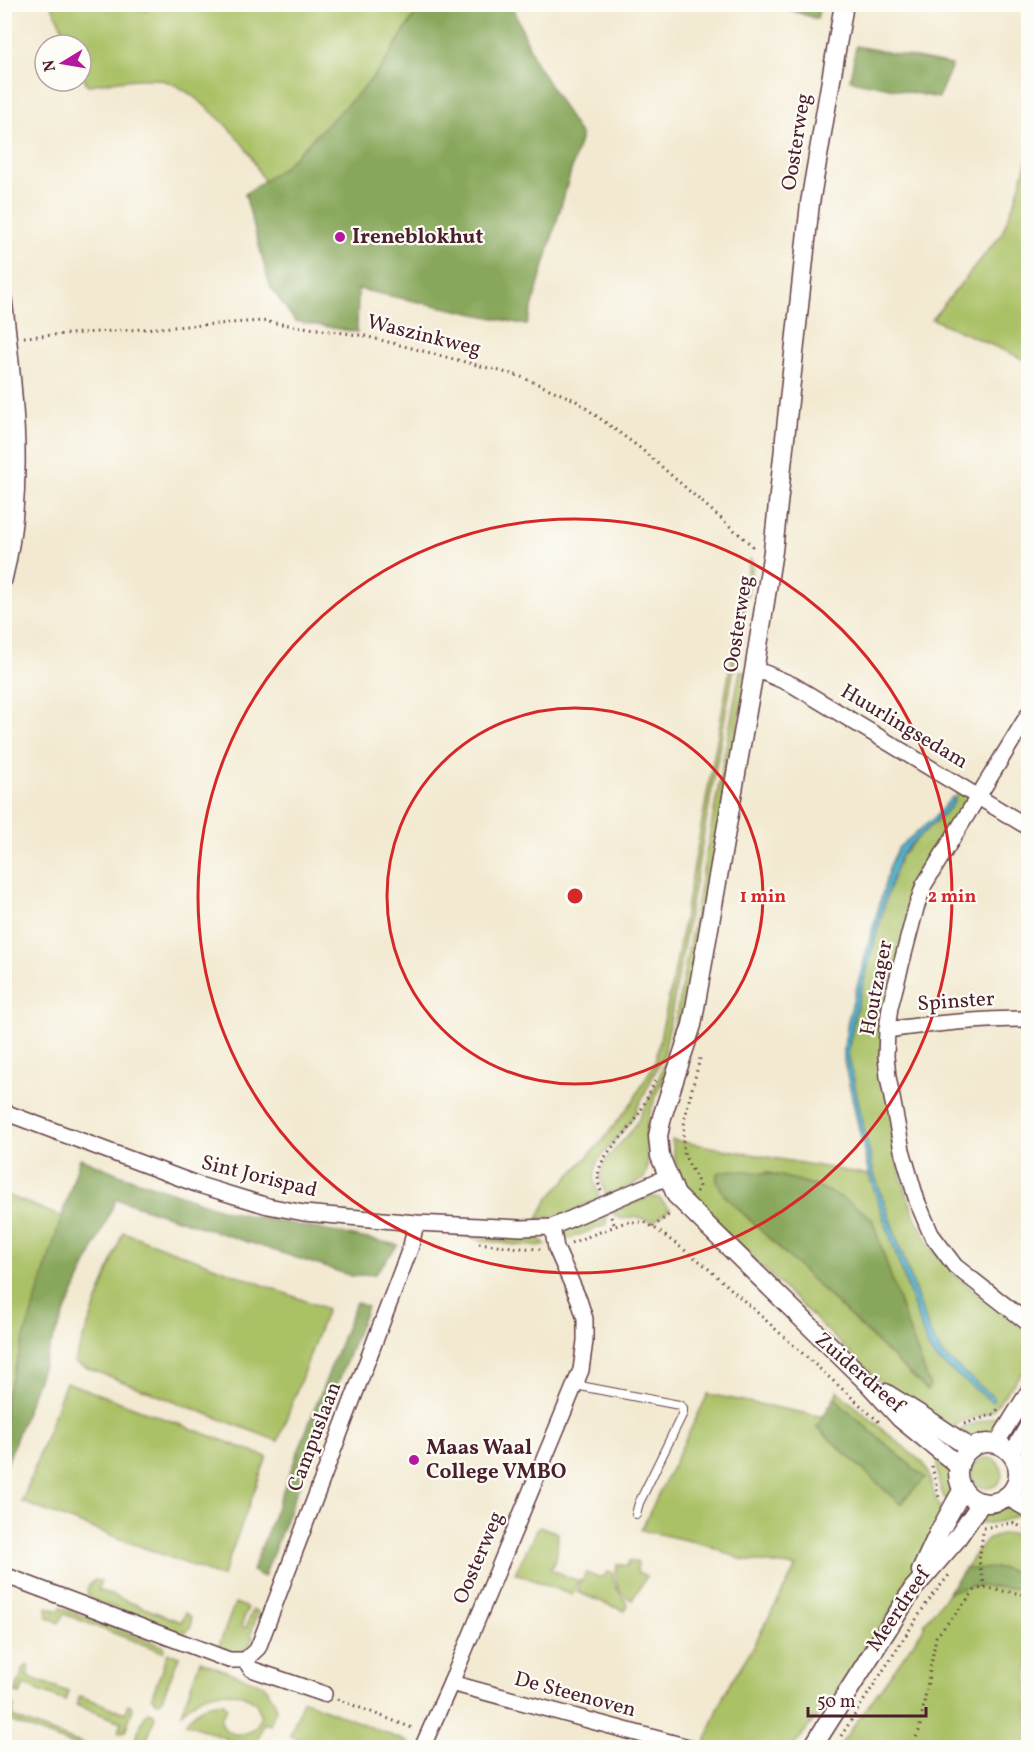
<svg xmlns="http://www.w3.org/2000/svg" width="1033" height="1752" font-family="Vollkorn,serif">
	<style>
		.green { fill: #abc166; stroke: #7a7048; stroke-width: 1.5; fill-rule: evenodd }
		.forest { fill: #88a75b; stroke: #696343; stroke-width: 1.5 }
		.water { fill: #48adc7; stroke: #496679; stroke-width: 1.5 }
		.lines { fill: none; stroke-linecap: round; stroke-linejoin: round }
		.service-casing { stroke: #633d44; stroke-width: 10 }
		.minor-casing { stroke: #633d44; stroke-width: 18 }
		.tertiary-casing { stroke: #633d44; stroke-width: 21 }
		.path { stroke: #633d44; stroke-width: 3; stroke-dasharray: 1.5 4.5; stroke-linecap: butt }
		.service { stroke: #fff; stroke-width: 8 }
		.minor { stroke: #fff; stroke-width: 15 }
		.tertiary { stroke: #fff; stroke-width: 18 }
		.ring { fill: none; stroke: #d62828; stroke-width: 3 }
		.poi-dot { fill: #b5179e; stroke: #fdfcf7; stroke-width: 2 }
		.labels { text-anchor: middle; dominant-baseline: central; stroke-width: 4.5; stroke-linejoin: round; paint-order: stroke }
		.street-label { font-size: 21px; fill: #4a1f2b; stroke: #fdfcf7 }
		.poi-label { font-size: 21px; font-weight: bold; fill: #4a1f2b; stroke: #fdfcf7; text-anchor: start }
		.centre { fill: #d62828; stroke: #fdfcf7; stroke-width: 3 }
		.ring-label { font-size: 18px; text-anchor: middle; font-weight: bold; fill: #d62828; stroke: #fdfcf7; stroke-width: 4.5; stroke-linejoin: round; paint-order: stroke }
	</style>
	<rect width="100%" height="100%" fill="#fdfcf7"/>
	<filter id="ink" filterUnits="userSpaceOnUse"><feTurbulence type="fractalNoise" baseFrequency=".0167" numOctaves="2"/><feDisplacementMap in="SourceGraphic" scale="12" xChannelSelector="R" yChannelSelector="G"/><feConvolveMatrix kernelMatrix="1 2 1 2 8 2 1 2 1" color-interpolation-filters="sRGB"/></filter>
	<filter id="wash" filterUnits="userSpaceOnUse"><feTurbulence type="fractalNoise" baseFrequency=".008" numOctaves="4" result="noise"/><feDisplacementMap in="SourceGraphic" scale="24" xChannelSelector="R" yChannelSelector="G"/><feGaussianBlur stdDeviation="1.35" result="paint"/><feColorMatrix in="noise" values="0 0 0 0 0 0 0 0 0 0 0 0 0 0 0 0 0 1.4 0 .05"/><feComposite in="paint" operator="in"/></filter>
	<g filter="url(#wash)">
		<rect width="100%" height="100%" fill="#f2e9d0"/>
		<g class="green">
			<path d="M149,4L421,5L381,68L362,90L284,167L264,181C259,172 254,162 249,153C234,130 188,85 161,80C141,76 107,83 87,85L81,71V45H71L51,5H105L147,11Z"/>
			<polygon points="1028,157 1028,361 932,319 1001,235 1016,198"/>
			<polygon points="750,559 753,563 664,1054 631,1121 597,1162 594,1181 600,1199 565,1214 537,1220 548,1199 603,1140 633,1101 655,1062 675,970"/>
			<path d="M740,671L747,672L686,1015C682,1030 678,1046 673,1060C664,1081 651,1103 647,1125C643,1144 653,1164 643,1180L606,1196L600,1177L604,1162L633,1129L655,1088L670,1049Z"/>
			<path d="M959,789L966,796L968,800L926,872L887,996L892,1137L898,1167L915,1217L934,1252L956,1276L1028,1332V1370L1021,1374L991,1412L963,1421L950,1428L876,1378L722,1228L696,1198L683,1180L675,1161L672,1140L869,1175L928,1348L936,1359L990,1400L942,1354L930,1333L874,1174L848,1054L855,1014L887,895L900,857L954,800ZM766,1172L820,1187L872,1220L927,1390L724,1195Z"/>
			<polygon points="4,1194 95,1230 4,1427"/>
			<polygon points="649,1196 659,1198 670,1209 653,1222 634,1217 621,1219 613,1214 613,1212"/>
			<polygon points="606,1214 607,1216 606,1225 563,1241 564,1231"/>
			<path d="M454,1231L537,1236L546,1245C516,1248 484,1240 454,1235Z"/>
			<polygon points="123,1232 327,1309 278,1441 74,1363"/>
			<path d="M1028,1376C1028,1388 1022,1395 1015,1405C998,1429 989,1446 957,1432L967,1426L997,1416Z"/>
			<polygon points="66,1382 267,1457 222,1577 22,1502"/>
			<path d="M837,1391L924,1464C934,1482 930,1494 944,1513L906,1589L849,1675L793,1747H703L724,1694L751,1650L796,1567L740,1559L708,1545L641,1530L708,1394L824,1417L817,1427L901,1504L924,1477L844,1408L835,1397Z"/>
			<circle cx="987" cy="1473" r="15"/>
			<path d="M938,1460C954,1469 955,1486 947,1502C939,1490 936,1474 938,1460Z"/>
			<path d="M1005,1507L1022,1511C1011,1521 989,1526 975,1521L986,1512Z"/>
			<polygon points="539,1526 558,1533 557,1554 551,1570 578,1581 572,1595 515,1573"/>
			<path d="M1024,1531L1028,1534V1747L838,1748L924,1628L925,1622L968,1569H965C982,1542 988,1530 1022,1534Z"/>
			<path d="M629,1561L638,1563L637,1572L647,1576L632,1600C617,1593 614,1580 617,1564L627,1566Z"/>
			<path d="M607,1572L613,1573C612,1588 623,1594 628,1606L625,1611L577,1592L580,1580L583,1581L586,1573L598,1577L605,1576Z"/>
			<path d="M95,1580L101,1581L98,1590L181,1622L186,1613L191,1617V1627L186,1632L179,1633L93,1600C84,1594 86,1585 95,1580Z"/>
			<path d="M235,1603L248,1608L241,1626L246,1628L253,1609L258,1612L251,1633L253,1638C245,1659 235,1654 218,1648Z"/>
			<polygon points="47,1607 59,1611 61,1607 165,1647 163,1652 64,1614 59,1623 47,1616"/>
			<polygon points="168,1653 179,1657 162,1699 160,1702 156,1701 152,1696"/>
			<path d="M200,1661L264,1685L275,1702L276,1709L270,1725L264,1723L256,1744L251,1743L249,1747L234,1746L235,1742L185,1723C195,1711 207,1701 224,1703L227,1708L221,1719C224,1748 276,1732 255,1702C240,1691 217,1689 200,1698C192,1702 187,1709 181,1713Z"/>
			<polygon points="28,1665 30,1667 27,1676 68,1692 65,1701 24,1685 20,1694 16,1693 16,1690 24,1668"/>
			<polygon points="80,1696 125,1713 128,1704 131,1705 133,1709 125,1731 120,1733 118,1732 121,1722 76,1705"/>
			<polygon points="303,1700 408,1742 409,1744 407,1748 313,1748 306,1745 307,1742 290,1736"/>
			<polygon points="14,1706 12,1717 91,1747 78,1747 10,1721 5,1731 5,1718 8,1708"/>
			<polygon points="148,1712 154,1714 155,1717 144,1747 132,1747 145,1715"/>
		</g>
		<g class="forest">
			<polygon points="421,5 512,5 535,61 581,136 527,325 358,289 357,332 295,321 270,286 245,194 284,167 362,90 381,68"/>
			<polygon points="820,5 817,19 776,5 820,4"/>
			<polygon points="856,46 952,65 938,98 850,80"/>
			<polygon points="80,1158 121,1175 227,1211 398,1245 375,1274 352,1276 116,1199 50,1346 5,1469 5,1399"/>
			<path d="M732,1170C782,1173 834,1185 872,1219L905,1319L930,1386L927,1390L724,1195L717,1181V1173Z"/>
			<polygon points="356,1302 367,1307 264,1577 252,1571"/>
			<polygon points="835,1397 844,1408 925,1478 900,1504 817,1427"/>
			<polygon points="1000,1568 1028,1575 1028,1589 971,1586 948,1592 965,1569"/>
		</g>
		<polygon class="water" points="952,797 955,799 951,807 911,844 900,857 887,895 855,1014 848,1054 874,1174 930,1333 942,1354 992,1396 994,1399 992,1402 936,1359 928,1348 869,1175 844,1061 844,1046 848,1020 890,865 899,847 935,817"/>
	</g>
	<g filter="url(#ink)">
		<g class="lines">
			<defs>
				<polyline id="service" points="575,1385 679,1405 683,1408 683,1413 639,1503 636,1514"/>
				<g id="minor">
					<path d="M4,299C15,392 27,488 4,580"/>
					<polyline points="754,671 765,673 793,685 1028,827"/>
					<polyline points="1028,715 924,885 916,908 890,1007 887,1030 886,1056 888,1077 902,1150 917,1201 931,1234 955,1266 1028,1323"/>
					<path d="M887,1030C936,1023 980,1019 1028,1019"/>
					<polyline points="4,1112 199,1185 268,1206 304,1213 416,1223 520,1228 552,1227 667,1177"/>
					<polyline points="996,1444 1028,1392"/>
					<polyline points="1011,1454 1028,1425"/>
					<polyline points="4,1575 229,1660 245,1660 258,1648 411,1246 416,1223"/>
					<polyline points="245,1660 251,1669 324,1694"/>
					<polyline points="451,1683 688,1747"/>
					<polyline points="422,1748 451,1683 581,1370 585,1341 585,1319 579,1300 556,1248 552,1227"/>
				</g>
				<g id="tertiary">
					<polyline points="844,4 810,203 773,551 754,671 692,1025 662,1117 658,1136 660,1156 676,1195 868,1383 900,1418 959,1466"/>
					<polyline points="885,1393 930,1421 970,1448"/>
					<circle cx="988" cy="1473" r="30"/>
					<polyline points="1007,1496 1028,1508"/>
					<polyline points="921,1571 939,1532 963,1489"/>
					<polyline points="812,1748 913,1589 955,1541 982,1502"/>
				</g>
			</defs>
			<use href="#service" class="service-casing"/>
			<use href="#minor" class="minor-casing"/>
			<use href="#tertiary" class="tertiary-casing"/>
			<g class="path">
				<polyline points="24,337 261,321 365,336 519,376 575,400 640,448 756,549"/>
				<path d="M601,1191C588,1161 622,1142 636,1119C643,1107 649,1094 655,1081"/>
				<path d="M696,1192L699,1187C697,1174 687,1165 684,1152C679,1125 694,1085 700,1058"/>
				<polyline points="611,1217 615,1226"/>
				<polyline points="653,1227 671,1213"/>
				<polyline points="479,1243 521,1248 541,1249"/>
				<polyline points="571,1243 626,1222 644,1222 653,1227 702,1263 879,1422"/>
				<polyline points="1022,1378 1028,1374"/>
				<polyline points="964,1424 994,1414 998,1409"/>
				<polyline points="932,1466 939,1498"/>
				<polyline points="983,1528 1013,1523 1028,1530"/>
				<polyline points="983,1533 979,1561 985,1588"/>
				<polyline points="337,1699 415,1729"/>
				<polyline points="841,1736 926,1604 949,1575"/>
				<polyline points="911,1748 919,1731 936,1637 976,1589 985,1588 1028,1595"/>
			</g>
			<use href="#service" class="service"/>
			<use href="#minor" class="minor"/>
			<use href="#tertiary" class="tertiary"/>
		</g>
	</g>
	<g class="ring">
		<circle cx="575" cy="896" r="188"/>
		<circle cx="575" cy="896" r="377"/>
	</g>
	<g class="poi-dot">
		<circle cx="340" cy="237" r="6"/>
		<circle cx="414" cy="1460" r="6"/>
	</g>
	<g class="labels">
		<g class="street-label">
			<text transform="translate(797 142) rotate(-81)">Oosterweg</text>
			<text transform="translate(424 336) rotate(14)">Waszinkweg</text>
			<text transform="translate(739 624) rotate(-81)">Oosterweg</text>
			<text transform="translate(904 727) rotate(31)">Huurlingsedam</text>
			<text transform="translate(877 988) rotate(-79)">Houtzager</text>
			<text transform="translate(956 1002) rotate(-4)">Spinster</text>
			<text transform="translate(259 1177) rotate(14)">Sint Jorispad</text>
			<text transform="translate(859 1373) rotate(41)">Zuiderdreef</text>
			<text transform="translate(315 1437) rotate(-69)">Campuslaan</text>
			<text transform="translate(479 1558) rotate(-67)">Oosterweg</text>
			<text transform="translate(899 1610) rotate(-56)">Meerdreef</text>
			<text transform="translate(575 1695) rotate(15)">De Steenoven</text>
		</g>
		<g class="poi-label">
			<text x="352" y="237">Ireneblokhut</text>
			<text x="426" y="1448">Maas Waal<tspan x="426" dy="24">College VMBO</tspan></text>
		</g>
	</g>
	<circle cx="575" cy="896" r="9" class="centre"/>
	<g class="ring-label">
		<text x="763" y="902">1 min</text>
		<text x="952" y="902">2 min</text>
	</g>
	<rect width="1033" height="1752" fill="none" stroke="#fdfcf7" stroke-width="24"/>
	<g transform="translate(63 63) rotate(259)"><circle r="28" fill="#fdfcf7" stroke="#b5a4a5" stroke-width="1.5"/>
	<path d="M0-4.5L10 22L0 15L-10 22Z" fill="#b5179e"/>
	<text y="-9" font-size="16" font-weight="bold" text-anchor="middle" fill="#4a1f2b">N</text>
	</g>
	<path d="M808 1707v9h118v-9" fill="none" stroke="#4a1f2b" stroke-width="3"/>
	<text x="817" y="1707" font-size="18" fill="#4a1f2b" stroke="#fdfcf7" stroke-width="4.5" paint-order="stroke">50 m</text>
</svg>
